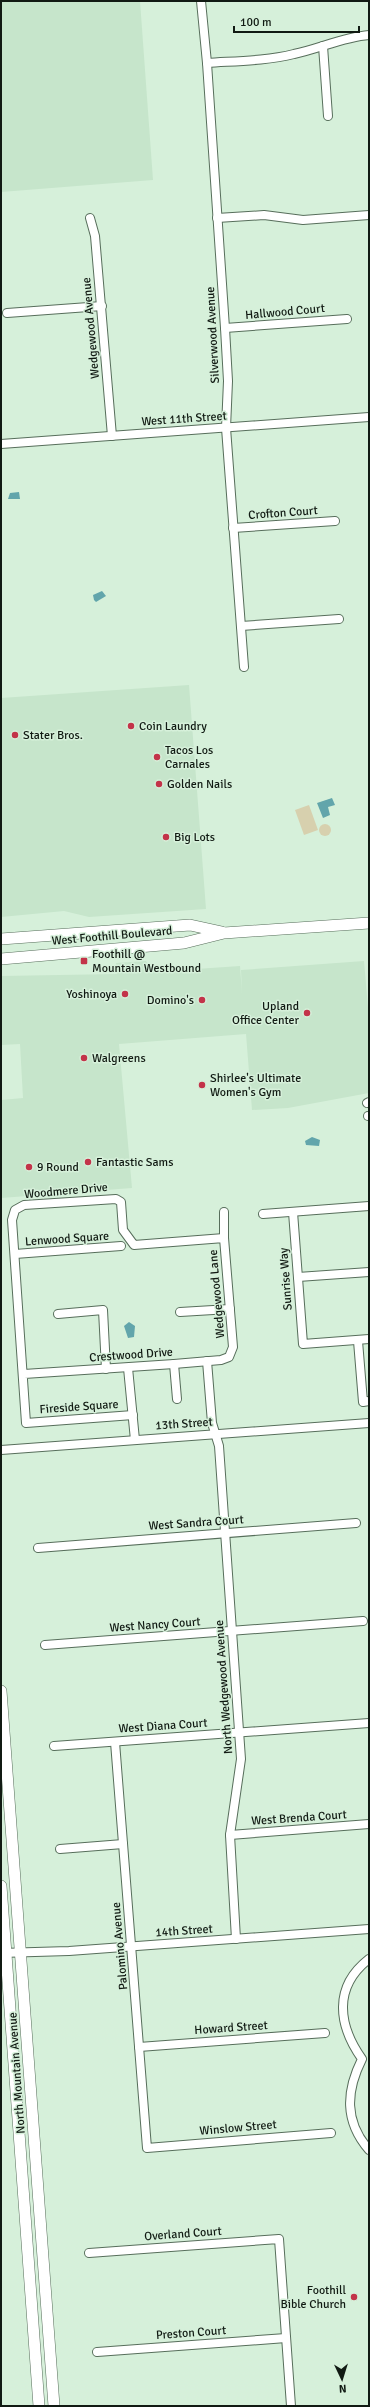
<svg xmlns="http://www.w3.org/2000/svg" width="370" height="2407" font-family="Signika,sans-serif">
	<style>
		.built { fill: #c6e5cb }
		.green { fill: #d7d0ae }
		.water { fill: #62a5ab }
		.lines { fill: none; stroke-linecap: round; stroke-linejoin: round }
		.minor-casing { stroke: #576e5b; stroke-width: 10 }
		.major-casing { stroke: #576e5b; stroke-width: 12 }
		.minor { stroke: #fff; stroke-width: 8 }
		.major { stroke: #fff; stroke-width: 11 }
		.poi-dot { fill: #c33349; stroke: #d6f0da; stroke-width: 1.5 }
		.labels { text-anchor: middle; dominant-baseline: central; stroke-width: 3; stroke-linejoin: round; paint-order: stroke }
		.street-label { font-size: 12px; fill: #111a13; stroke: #d6f0da }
		.poi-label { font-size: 12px; fill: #111a13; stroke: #d6f0da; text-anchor: start }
	</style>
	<rect width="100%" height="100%" fill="#d6f0da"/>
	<g class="built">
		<polygon points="1,1 140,1 153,180 1,192"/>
		<polygon points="189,685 206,909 89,917 64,911 1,917 1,698"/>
		<polygon points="146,961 152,972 240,966 242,993 241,970 364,961 369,1019 369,1093 288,1108 252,1110 246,1034 119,1044 132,1188 1,1198 1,1100 23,1098 20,1044 1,1045 1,976 117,974 116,963"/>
	</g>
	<g class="green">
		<polygon points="309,805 318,830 304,835 295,810"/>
		<circle cx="325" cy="830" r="6"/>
	</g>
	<g class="water">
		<polygon points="19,492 20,499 8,499 10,493"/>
		<polygon points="102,591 106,596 96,602 94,600 93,595"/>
		<polygon points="332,798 335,805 328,807 330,815 323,818 317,803"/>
		<polygon points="312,1137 320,1140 319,1146 306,1145 305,1141"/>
		<polygon points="129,1322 135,1326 134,1337 128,1338 124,1326"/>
	</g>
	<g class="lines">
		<defs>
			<g id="minor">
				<polyline points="201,1 207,63 225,328 228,381 226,428 244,667"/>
				<polyline points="323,46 328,116"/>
				<path d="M207,63C236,61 266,61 294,54C319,49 343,37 369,35"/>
				<polyline points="90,218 95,236 112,436"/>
				<polyline points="217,218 264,215 303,220 369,215"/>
				<polyline points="7,313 102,306"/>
				<polyline points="225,328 347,319"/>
				<polyline points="1,444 369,417"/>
				<polyline points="233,528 335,521"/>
				<polyline points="241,626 339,619"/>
				<polyline points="367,1103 369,1102"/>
				<polyline points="368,1116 369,1116"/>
				<polyline points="224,1212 224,1238"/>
				<polyline points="293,1212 303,1344 369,1339"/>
				<polyline points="263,1214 369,1206"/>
				<polyline points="15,1254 121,1246"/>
				<polyline points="298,1277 369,1272"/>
				<polyline points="180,1312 230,1309"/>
				<polyline points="58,1314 103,1310 106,1369"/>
				<polyline points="358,1341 363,1402 369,1401"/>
				<polyline points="207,1361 212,1423 219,1446 241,1759 230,1835 236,1939"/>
				<polyline points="174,1364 177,1399"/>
				<polyline points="128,1368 135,1440"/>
				<polyline points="24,1374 174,1364 221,1360 229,1357 233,1347 224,1238 134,1245 123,1230 121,1202 116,1199 24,1205 15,1210 12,1220 26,1423 133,1415"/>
				<polyline points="1,1450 369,1423"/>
				<polyline points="38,1548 356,1523"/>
				<polyline points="45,1645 363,1621"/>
				<polyline points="115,1742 147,2148 331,2133"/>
				<polyline points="54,1746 369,1723"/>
				<polyline points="230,1835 369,1824"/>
				<polyline points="60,1849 123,1844"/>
				<polyline points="1,1953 69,1951 369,1929"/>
				<path d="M369,1959C333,1987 338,2025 362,2059C346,2091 344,2121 369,2150"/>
				<polyline points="139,2047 325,2033"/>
				<polyline points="89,2253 279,2239 291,2406"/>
				<polyline points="97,2352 286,2338"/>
			</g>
			<g id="major">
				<polyline points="1,939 190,925 222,932"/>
				<polyline points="1,959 184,943 224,933 369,923"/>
				<polyline points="1,1691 54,2406"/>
				<polyline points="1,1886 39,2406"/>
			</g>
		</defs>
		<use href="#minor" class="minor-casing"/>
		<use href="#major" class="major-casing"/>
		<use href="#minor" class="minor"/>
		<use href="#major" class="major"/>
	</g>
	<g class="poi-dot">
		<circle cx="131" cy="726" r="4"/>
		<circle cx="15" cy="735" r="4"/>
		<circle cx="157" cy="757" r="4"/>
		<circle cx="159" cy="784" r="4"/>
		<circle cx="166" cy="837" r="4"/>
		<rect x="80" y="957" width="8" height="8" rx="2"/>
		<circle cx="125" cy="994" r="4"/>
		<circle cx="202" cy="1000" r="4"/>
		<circle cx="307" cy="1013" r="4"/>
		<circle cx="84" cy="1058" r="4"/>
		<circle cx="202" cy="1085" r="4"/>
		<circle cx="88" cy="1162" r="4"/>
		<circle cx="29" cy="1167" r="4"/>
		<circle cx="354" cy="2297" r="4"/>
	</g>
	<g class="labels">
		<g class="street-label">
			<text transform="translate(285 312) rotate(-5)">Hallwood Court</text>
			<text transform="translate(91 328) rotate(-95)">Wedgewood Avenue</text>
			<text transform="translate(213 335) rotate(-93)">Silverwood Avenue</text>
			<text transform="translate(184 419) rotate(-4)">West 11th Street</text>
			<text transform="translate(283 513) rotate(-4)">Crofton Court</text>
			<text transform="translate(112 936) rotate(-5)">West Foothill Boulevard</text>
			<text transform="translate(66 1191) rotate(-5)">Woodmere Drive</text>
			<text transform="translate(67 1239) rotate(-4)">Lenwood Square</text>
			<text transform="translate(286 1279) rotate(-94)">Sunrise Way</text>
			<text transform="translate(217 1294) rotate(-95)">Wedgewood Lane</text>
			<text transform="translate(131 1355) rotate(-4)">Crestwood Drive</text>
			<text transform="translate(79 1407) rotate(-4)">Fireside Square</text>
			<text transform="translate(184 1424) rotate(-4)">13th Street</text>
			<text transform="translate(196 1523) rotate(-4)">West Sandra Court</text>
			<text transform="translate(155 1625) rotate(-4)">West Nancy Court</text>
			<text transform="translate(224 1687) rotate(-94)">North Wedgewood Avenue</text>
			<text transform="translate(163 1726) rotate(-4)">West Diana Court</text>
			<text transform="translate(299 1818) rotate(-4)">West Brenda Court</text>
			<text transform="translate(184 1931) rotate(-4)">14th Street</text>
			<text transform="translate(120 1946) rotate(-95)">Palomino Avenue</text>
			<text transform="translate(231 2028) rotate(-4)">Howard Street</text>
			<text transform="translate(17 2073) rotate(-94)">North Mountain Avenue</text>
			<text transform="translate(238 2128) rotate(-5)">Winslow Street</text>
			<text transform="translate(183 2234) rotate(-4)">Overland Court</text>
			<text transform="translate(191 2333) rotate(-4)">Preston Court</text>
		</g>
		<g class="poi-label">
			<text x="139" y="726">Coin Laundry</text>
			<text x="23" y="735">Stater Bros.</text>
			<text x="165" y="750">Tacos Los<tspan x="165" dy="14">Carnales</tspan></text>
			<text x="167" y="784">Golden Nails</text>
			<text x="174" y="837">Big Lots</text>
			<text x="92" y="954">Foothill @<tspan x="92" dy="14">Mountain Westbound</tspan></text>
			<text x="117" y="994" text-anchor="end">Yoshinoya</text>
			<text x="194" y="1000" text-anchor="end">Domino's</text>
			<text x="299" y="1006" text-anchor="end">Upland<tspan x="299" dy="14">Office Center</tspan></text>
			<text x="92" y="1058">Walgreens</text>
			<text x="210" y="1078">Shirlee's Ultimate<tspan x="210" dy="14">Women's Gym</tspan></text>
			<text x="96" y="1162">Fantastic Sams</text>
			<text x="37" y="1167">9 Round</text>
			<text x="346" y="2290" text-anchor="end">Foothill<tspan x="346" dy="14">Bible Church</tspan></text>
		</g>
	</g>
	<rect width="370" height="2407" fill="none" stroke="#111a13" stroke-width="4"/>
	<g transform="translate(342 2379) rotate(176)" stroke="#d6f0da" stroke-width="3" paint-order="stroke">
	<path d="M0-3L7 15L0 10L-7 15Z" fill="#111a13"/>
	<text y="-6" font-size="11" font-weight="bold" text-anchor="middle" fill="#111a13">N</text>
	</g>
	<path d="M234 26v6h125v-6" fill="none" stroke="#111a13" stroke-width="2"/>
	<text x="240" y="26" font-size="12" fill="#111a13" stroke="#d6f0da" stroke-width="3" paint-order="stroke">100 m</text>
</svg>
